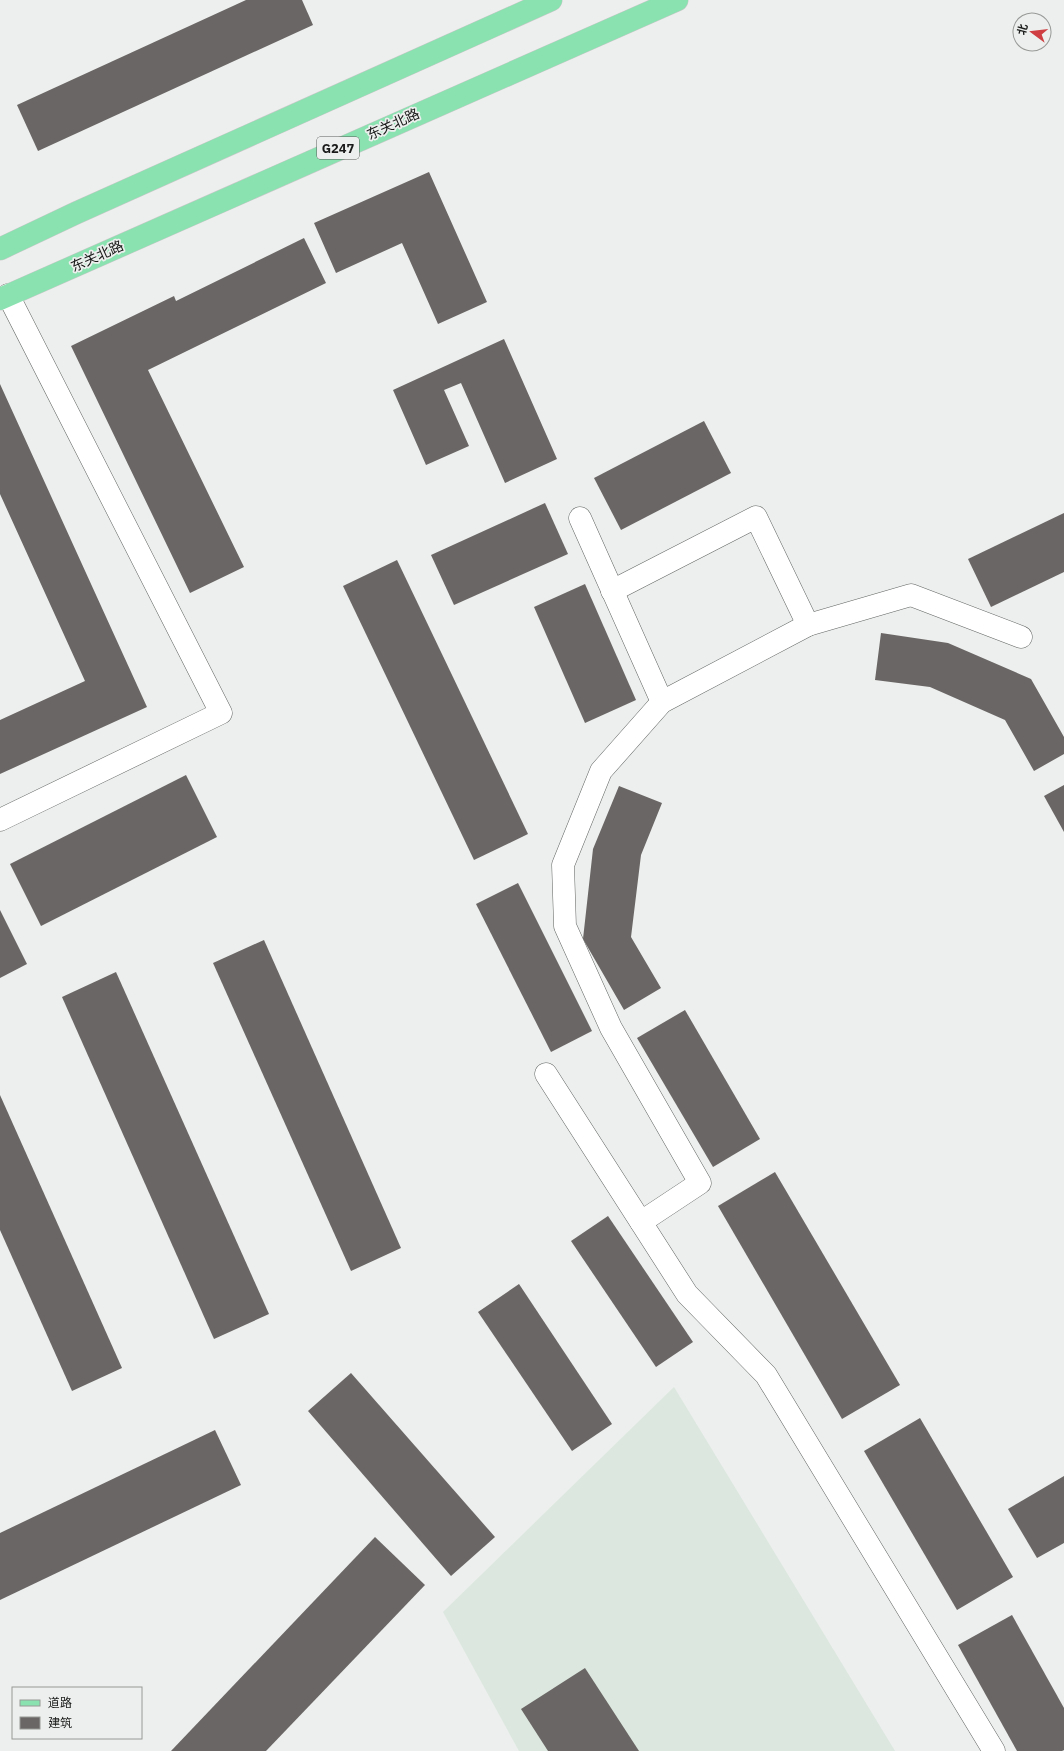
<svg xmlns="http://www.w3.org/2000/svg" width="1064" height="1751" font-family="'IBM Plex Sans','Noto Sans SC',sans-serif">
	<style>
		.built { fill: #dce7df }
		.building { fill: #6a6665 }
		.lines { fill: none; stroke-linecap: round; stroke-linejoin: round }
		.street-casing { stroke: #626663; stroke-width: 23 }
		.primary-casing { stroke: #c8c8c8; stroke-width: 23 }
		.street { stroke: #fff; stroke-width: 22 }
		.primary { stroke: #89e2b0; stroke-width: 22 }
		.labels { text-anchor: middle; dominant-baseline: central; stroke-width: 3.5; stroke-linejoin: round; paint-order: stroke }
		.shield { fill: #ecefed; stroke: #585a59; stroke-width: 1 }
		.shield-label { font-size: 13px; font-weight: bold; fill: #191a19 }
		.street-label { font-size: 14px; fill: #191a19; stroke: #ecefed }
	</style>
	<rect width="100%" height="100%" fill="#ecefed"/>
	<polygon class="built" points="674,1387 895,1751 519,1751 443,1612"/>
	<g class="building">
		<polygon points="246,0 302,0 313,25 38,151 17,105"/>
		<polygon points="429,172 487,302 438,324 402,243 336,273 314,223"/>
		<polygon points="304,238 326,283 148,370 244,567 190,593 71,346 174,296 176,301"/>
		<polygon points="504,339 557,459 505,483 461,383 444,390 469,446 426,465 393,390"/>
		<polygon points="0,384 147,707 0,774 0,720 85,681 0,494"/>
		<polygon points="704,421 731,473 621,530 594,478"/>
		<polygon points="545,503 568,554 454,605 431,555"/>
		<polygon points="1064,513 1064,572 991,607 968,559"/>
		<polygon points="397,560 528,834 474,860 343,586"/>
		<polygon points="585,584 636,700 585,723 534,607"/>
		<polygon points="881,633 948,643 1031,679 1064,737 1064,754 1034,771 1005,720 930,687 875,680"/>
		<polygon points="186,775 217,837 41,926 10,864"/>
		<polygon points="1064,785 1064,832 1044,796"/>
		<polygon points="619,786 662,803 641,855 631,937 661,988 624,1010 583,939 593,849"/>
		<polygon points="518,883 592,1031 551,1052 476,904"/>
		<polygon points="0,910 27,964 0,978"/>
		<polygon points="264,940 401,1248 351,1271 213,963"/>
		<polygon points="116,972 269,1314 214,1339 62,997"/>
		<polygon points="685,1010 760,1139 713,1167 637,1038"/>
		<polygon points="0,1095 122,1368 72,1391 0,1230"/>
		<polygon points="775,1172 900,1385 842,1419 718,1206"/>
		<polygon points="608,1216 693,1342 656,1367 571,1241"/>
		<polygon points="519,1284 612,1424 572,1451 478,1312"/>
		<polygon points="351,1373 495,1537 451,1576 308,1411"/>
		<polygon points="920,1418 1013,1577 957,1610 864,1451"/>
		<polygon points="215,1430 241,1485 0,1600 0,1533"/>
		<polygon points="1064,1476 1064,1543 1037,1558 1008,1509"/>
		<polygon points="375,1537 425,1585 266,1751 171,1751"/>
		<polygon points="1012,1615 1064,1708 1064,1750 1062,1751 1017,1751 958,1645"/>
		<polygon points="585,1668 639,1751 548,1751 521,1709"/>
	</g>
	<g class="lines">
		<defs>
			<g id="street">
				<polyline points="580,518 662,702"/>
				<polyline points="612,591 756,517 808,625"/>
				<polyline points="0,820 221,713 8,295"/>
				<polyline points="546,1074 687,1294 766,1375 994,1751"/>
				<polyline points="641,1222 700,1183 611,1028 565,926 563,865 601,771 662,702 808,625 911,595 1021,637"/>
			</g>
			<g id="primary">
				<polyline points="0,249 76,213 551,0"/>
				<polyline points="0,299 677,0"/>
			</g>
		</defs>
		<use href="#street" class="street-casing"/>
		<use href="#primary" class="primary-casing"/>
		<use href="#street" class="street"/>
		<use href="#primary" class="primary"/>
	</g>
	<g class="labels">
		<rect class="shield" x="317" y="137" width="42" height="22" rx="3"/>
		<g class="shield-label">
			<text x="338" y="148">G247</text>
		</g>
		<g class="street-label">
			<text transform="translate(393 124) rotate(-24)">东关北路</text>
			<text transform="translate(97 256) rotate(-24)">东关北路</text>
		</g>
	</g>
	<rect x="12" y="1687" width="130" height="52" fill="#ecefed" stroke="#989a98"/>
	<rect x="20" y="1700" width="20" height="6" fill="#89e2b0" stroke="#989a98"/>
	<text x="48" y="1707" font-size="12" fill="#191a19">道路</text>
	<rect x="20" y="1717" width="20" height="12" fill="#6a6665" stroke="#989a98"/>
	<text x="48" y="1727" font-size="12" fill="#191a19">建筑</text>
	<g transform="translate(1032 32) rotate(285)"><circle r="19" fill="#ecefed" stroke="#989a98"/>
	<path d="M0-3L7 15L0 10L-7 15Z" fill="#ce3e42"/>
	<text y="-6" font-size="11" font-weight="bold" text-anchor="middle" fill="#191a19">北</text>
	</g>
</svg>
